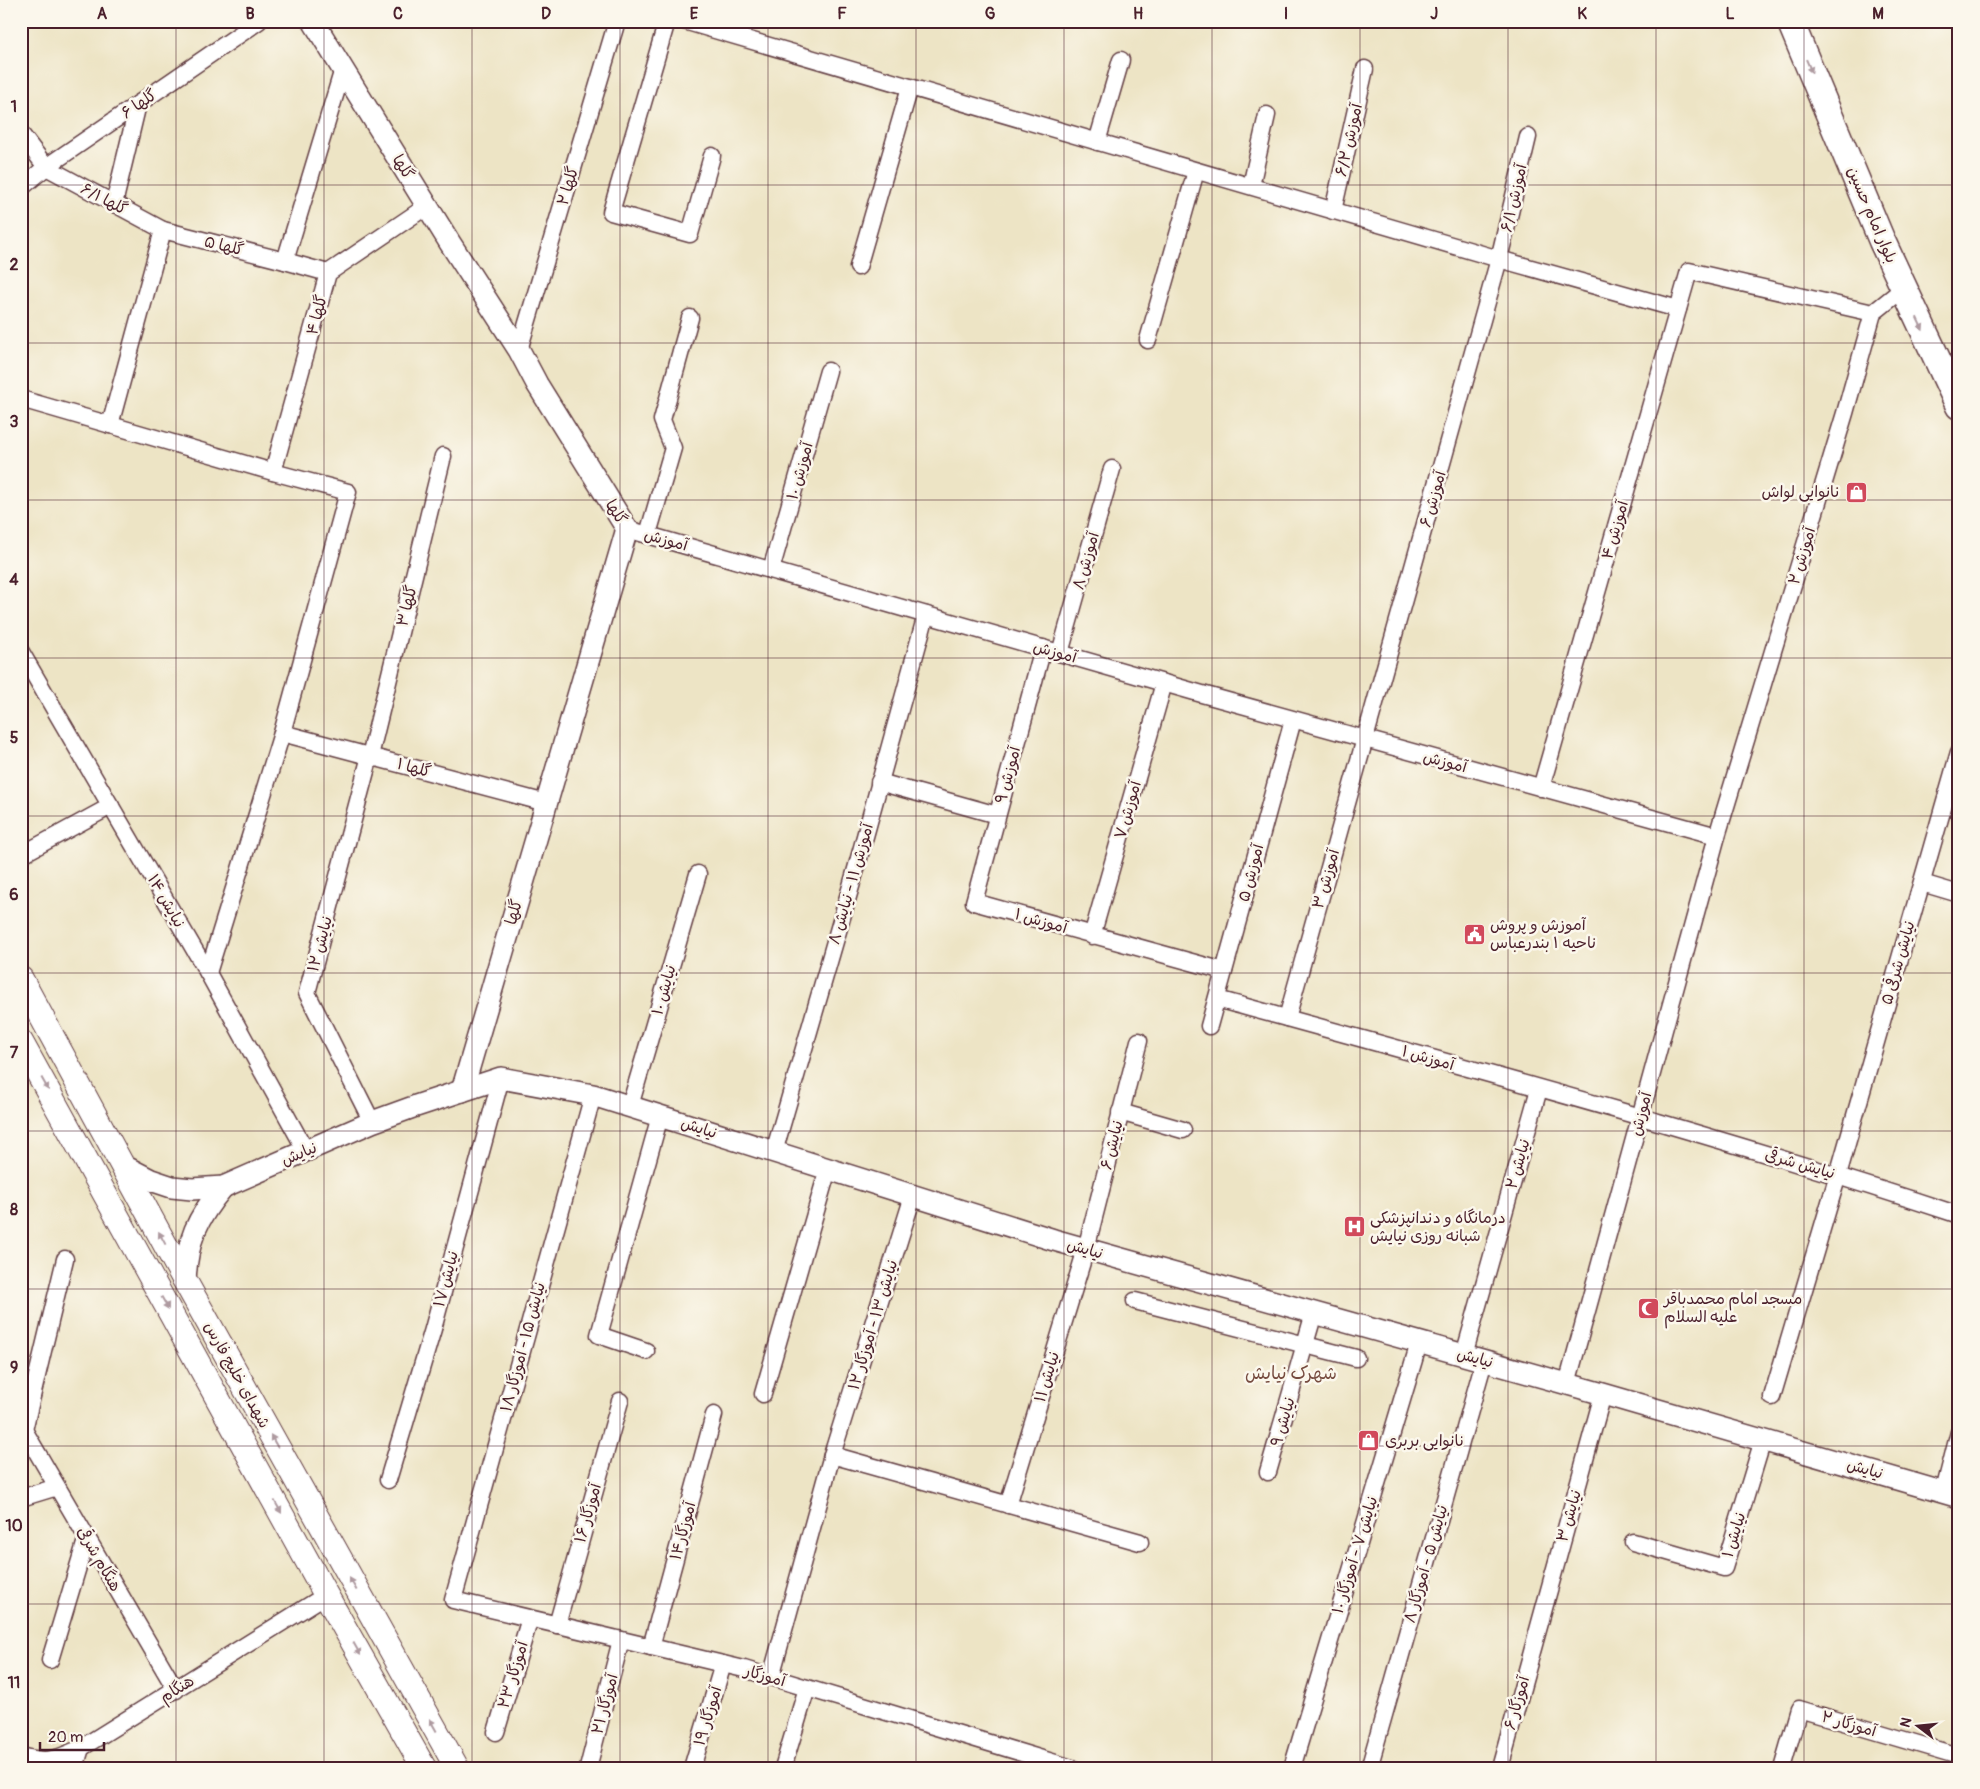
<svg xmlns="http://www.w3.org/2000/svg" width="1980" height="1789" font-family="Pangolin,'Playpen Sans Arabic',sans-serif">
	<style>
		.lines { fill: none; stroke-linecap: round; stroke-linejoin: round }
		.minor-casing { stroke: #623d42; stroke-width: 19 }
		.tertiary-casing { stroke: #623d42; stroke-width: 24 }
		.secondary-casing { stroke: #623d42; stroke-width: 26 }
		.primary-casing { stroke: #623d42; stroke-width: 29 }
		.minor { stroke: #fff; stroke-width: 16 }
		.tertiary { stroke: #fff; stroke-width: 21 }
		.secondary { stroke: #fff; stroke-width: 24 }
		.primary { stroke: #fff; stroke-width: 26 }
		.oneway { fill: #ae9aa0 }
		.grid { fill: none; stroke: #4a1f2b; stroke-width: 1; stroke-opacity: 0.55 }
		.labels { text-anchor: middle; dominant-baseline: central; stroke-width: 5; stroke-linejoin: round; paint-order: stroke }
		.street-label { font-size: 16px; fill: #4a1f2b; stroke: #fbf7ec }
		.poi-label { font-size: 16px; fill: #4a1f2b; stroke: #fbf7ec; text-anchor: start }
		.neighbourhood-label { font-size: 18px; fill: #764b3f; stroke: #fbf7ec }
		.neatline { fill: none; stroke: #4a1f2b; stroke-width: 2 }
		.grid-label { font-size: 16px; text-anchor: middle; font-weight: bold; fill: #4a1f2b }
	</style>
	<rect width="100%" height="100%" fill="#fbf7ec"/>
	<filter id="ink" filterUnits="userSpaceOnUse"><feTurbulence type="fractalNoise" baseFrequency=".02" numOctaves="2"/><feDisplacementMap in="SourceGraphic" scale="10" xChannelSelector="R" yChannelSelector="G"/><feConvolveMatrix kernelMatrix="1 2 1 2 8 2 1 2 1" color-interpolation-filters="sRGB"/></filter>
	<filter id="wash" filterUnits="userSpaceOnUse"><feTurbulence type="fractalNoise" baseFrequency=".0096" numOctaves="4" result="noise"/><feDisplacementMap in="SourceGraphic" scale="20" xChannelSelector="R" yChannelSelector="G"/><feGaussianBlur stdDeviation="1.12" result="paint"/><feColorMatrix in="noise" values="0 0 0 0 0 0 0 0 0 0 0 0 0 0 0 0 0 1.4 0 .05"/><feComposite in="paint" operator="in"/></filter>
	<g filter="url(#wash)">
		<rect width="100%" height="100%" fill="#ede4c5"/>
	</g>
	<g filter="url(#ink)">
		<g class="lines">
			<defs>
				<g id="minor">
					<polyline points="667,21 611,212 690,234 712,156"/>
					<polyline points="684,21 1499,259 1678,309"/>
					<polyline points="21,134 46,167 163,230"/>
					<polyline points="1097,142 1121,60"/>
					<polyline points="1251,186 1267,115"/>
					<polyline points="21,188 46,167 259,21"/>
					<polyline points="114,204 138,104"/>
					<polyline points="1333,211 1365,69"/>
					<polyline points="285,261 328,273"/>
					<polyline points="858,267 910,87"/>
					<polyline points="1148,340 1196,171"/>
					<polyline points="519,350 617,21"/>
					<polyline points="21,399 273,472 348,492 282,733 208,973"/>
					<polyline points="110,425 163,230 285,261 343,69"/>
					<polyline points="273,472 328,273 427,206"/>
					<polyline points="627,529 1202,694 1717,836"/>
					<polyline points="648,534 673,448 662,420 690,318"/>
					<polyline points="771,570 828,371"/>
					<polyline points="1043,648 974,902 1224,971"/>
					<polyline points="21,652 208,973 306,1151"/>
					<polyline points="1060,653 1112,469"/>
					<polyline points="282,733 546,803"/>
					<polyline points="879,782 997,815"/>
					<polyline points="1541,788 1689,271 1873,313"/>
					<polyline points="21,855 111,806"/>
					<polyline points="1922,883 1959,894"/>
					<polyline points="1092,936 1164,683"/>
					<path d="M1217,999C1465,1067 1714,1134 1959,1215"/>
					<polyline points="1287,1018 1499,259 1528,137"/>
					<polyline points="1209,1026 1293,720"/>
					<polyline points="593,1095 453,1600 744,1669 1072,1768"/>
					<polyline points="630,1106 698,874"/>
					<polyline points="1120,1112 1183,1130"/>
					<polyline points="372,1122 307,993 370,756 443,456"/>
					<polyline points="774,1152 856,869 926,615"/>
					<polyline points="1135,1301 1356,1358"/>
					<polyline points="646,1351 599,1335 660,1116"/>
					<polyline points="1464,1355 1539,1089"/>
					<polyline points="1567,1384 1717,836 1845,413 1873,313 1904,288"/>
					<polyline points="763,1394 828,1169"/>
					<polyline points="1772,1397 1838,1175 1959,752"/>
					<polyline points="21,1429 24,1430 176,1690"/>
					<polyline points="24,1430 65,1259"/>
					<polyline points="832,1455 1140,1542"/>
					<polyline points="1268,1472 1314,1313"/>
					<polyline points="388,1480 433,1329 501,1078"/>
					<polyline points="1944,1491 1959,1432"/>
					<polyline points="21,1498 57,1487"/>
					<polyline points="1008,1505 1086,1249 1139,1041"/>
					<polyline points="1633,1542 1724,1568 1763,1440"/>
					<polyline points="557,1625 620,1401"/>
					<polyline points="651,1647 714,1415"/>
					<polyline points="50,1660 87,1537"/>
					<polyline points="771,1677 832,1455 913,1196"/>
					<polyline points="496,1732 530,1618"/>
					<path d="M21,1756C49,1764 56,1759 81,1748L326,1595"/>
					<polyline points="75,1768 81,1748"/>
					<polyline points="588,1768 621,1640"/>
					<polyline points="692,1768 723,1664"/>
					<polyline points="783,1768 807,1688"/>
					<polyline points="1292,1768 1419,1343"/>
					<polyline points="1369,1768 1484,1361"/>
					<polyline points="1500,1768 1603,1394"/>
					<polyline points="1782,1768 1799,1709 1959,1756"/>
				</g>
				<g id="tertiary">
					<polyline points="313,21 450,243 519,350 537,384 627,529 462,1091"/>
					<polyline points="124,1166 151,1180 172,1187 192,1189 223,1187 372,1122 416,1106 501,1078 593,1095 1054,1240 1603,1394 1959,1497"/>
					<path d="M185,1281C187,1240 197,1218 223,1187"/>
				</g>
				<g id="secondary">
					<polyline points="21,979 185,1281 457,1768"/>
					<polyline points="21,1042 326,1595 424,1768"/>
				</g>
				<polyline id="primary" points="1790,21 1882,241 1959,406"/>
			</defs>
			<use href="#minor" class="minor-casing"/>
			<use href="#tertiary" class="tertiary-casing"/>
			<use href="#secondary" class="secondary-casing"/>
			<use href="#primary" class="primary-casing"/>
			<use href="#minor" class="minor"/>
			<use href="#tertiary" class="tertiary"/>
			<use href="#secondary" class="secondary"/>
			<use href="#primary" class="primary"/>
		</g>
		<defs><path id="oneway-solid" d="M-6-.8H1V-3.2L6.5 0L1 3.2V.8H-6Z" transform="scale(1.25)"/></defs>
		<g class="oneway">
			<use href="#oneway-solid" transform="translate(1809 66) rotate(67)"/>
			<use href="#oneway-solid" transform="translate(1920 324) rotate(65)"/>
			<use href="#oneway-solid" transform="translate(45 1084) rotate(61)"/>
			<use href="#oneway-solid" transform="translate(162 1238) rotate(-118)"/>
			<use href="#oneway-solid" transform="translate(165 1303) rotate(61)"/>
			<use href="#oneway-solid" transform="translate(274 1441) rotate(-119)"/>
			<use href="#oneway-solid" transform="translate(278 1507) rotate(61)"/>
			<use href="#oneway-solid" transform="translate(353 1584) rotate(-119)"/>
			<use href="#oneway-solid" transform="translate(357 1649) rotate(61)"/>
			<use href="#oneway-solid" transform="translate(433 1725) rotate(-119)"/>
		</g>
	</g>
	<path class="grid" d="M176,21V1768M324,21V1768M472,21V1768M620,21V1768M768,21V1768M916,21V1768M1064,21V1768M1212,21V1768M1360,21V1768M1508,21V1768M1656,21V1768M1804,21V1768M21,185H1959M21,343H1959M21,500H1959M21,658H1959M21,816H1959M21,973H1959M21,1131H1959M21,1289H1959M21,1446H1959M21,1604H1959"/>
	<defs>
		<symbol id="shop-square" viewBox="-11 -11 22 22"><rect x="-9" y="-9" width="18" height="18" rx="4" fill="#d1495b" stroke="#fbf7ec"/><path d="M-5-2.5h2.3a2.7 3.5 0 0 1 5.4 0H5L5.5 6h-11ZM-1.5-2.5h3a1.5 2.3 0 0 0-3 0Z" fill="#fff"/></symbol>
		<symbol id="civic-square" viewBox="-11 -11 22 22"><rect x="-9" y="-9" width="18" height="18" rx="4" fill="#d1495b" stroke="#fbf7ec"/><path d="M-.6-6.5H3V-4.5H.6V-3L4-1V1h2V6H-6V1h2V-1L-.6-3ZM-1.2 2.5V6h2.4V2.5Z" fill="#fff"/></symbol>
		<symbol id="hospital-square" viewBox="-11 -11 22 22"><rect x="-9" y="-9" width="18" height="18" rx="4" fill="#d1495b" stroke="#fbf7ec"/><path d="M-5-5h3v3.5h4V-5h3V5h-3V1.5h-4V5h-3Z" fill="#fff"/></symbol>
		<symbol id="mosque-square" viewBox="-11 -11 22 22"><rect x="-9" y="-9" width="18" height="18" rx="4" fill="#d1495b" stroke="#fbf7ec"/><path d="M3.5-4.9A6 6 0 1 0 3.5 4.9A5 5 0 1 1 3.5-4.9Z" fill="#fff"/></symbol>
	</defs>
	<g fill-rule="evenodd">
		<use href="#shop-square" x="1844" y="480" width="25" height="25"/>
		<use href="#civic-square" x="1462" y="922" width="25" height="25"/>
		<use href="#hospital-square" x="1342" y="1214" width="25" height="25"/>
		<use href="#mosque-square" x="1636" y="1296" width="25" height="25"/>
		<use href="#shop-square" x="1356" y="1428" width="25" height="25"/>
	</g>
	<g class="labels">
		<g class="street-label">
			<text transform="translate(139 104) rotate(-34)">گلها ۶</text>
			<text transform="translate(1349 140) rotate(-77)">آموزش ۶/۲</text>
			<text transform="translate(403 167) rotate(58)">گلها</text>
			<text transform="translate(568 186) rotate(-73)">گلها ۲</text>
			<text transform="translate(1514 198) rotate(-77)">آموزش ۶/۱</text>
			<text transform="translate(104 199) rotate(28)">گلها ۶/۱</text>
			<text transform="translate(1872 215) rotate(67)">بلوار امام حسین</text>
			<text transform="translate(224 246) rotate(14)">گلها ۵</text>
			<text transform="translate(317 315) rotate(-75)">گلها ۴</text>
			<text transform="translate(800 471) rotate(-74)">آموزش ۱۰</text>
			<text transform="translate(1433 499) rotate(-74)">آموزش ۶</text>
			<text transform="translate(616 512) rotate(58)">گلها</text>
			<text transform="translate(1615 530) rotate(-74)">آموزش ۴</text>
			<text transform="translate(666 540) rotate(16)">آموزش</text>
			<text transform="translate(1802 556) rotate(-73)">آموزش ۲</text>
			<text transform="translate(1086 561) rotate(-74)">آموزش ۸</text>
			<text transform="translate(407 606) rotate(-76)">گلها ۳</text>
			<text transform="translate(1055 652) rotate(16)">آموزش</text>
			<text transform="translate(1445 762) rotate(15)">آموزش</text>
			<text transform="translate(414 768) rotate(15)">گلها ۱</text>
			<text transform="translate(1008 775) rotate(-75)">آموزش ۹</text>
			<text transform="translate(1128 810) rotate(-74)">آموزش ۷</text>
			<text transform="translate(1251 873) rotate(-75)">آموزش ۵</text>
			<text transform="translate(1326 879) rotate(-74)">آموزش ۳</text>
			<text transform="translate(851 884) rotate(-74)">آموزش ۱۱ - نیایش ۸</text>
			<text transform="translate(166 901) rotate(60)">نیایش ۱۴</text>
			<text transform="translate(514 912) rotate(-74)">گلها</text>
			<text transform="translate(1041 921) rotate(16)">آموزش ۱</text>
			<text transform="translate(320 944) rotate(-75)">نیایش ۱۲</text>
			<text transform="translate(1898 963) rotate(-74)">نیایش شرقی ۵</text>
			<text transform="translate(664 990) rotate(-74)">نیایش ۱۰</text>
			<text transform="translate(1428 1058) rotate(16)">آموزش ۱</text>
			<text transform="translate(1641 1114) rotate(-75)">آموزش</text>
			<text transform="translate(699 1128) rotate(18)">نیایش</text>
			<text transform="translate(1112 1145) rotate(-76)">نیایش ۶</text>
			<text transform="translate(299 1154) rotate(-23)">نیایش</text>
			<text transform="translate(1518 1164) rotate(-74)">نیایش ۲</text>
			<text transform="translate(1800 1164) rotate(16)">نیایش شرقی</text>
			<text transform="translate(1085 1249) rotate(16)">نیایش</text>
			<text transform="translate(446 1279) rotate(-75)">نیایش ۱۷</text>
			<text transform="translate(873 1325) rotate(-73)">نیایش ۱۳ - آموزگار ۱۲</text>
			<text transform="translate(523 1347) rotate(-75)">نیایش ۱۵ - آموزگار ۱۸</text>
			<text transform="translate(1475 1358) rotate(15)">نیایش</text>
			<text transform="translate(237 1375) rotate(61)">شهدای خلیج فارس</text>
			<text transform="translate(1047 1377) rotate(-73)">نیایش ۱۱</text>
			<text transform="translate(1283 1422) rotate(-74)">نیایش ۹</text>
			<text transform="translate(1865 1469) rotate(16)">نیایش</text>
			<text transform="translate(588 1513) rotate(-74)">آموزگار ۱۶</text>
			<text transform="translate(1569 1516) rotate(-74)">نیایش ۳</text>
			<text transform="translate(683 1531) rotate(-75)">آموزگار۱۴</text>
			<text transform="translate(1734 1535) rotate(-73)">نیایش ۱</text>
			<text transform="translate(1355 1555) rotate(-73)">نیایش ۷ - آموزگار ۱۰</text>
			<text transform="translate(99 1559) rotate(60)">هنگام شرقی</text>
			<text transform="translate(1426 1564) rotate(-74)">نیایش ۵ - آموزگار ۸</text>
			<text transform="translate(513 1675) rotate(-73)">آموزگار ۲۳</text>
			<text transform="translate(765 1676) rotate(16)">آموزگار</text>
			<text transform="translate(177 1689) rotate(-32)">هنگام</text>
			<text transform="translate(1517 1703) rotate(-74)">آموزگار ۶</text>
			<text transform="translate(605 1704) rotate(-75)">آموزگار ۲۱</text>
			<text transform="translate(708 1716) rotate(-73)">آموزگار ۱۹</text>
			<text transform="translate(1849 1724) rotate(16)">آموزگار ۲</text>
		</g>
		<g class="poi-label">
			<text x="1840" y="492" text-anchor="end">نانوایی لواش</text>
			<text x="1490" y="925">آموزش و پروش<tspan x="1490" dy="18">ناحیه ۱ بندرعباس</tspan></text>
			<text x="1370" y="1218">درمانگاه و دندانپزشکی<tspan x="1370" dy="18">شبانه روزی نیایش</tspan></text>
			<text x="1664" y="1299">مسجد امام محمدباقر<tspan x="1664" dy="18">علیه السلام</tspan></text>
			<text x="1385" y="1441">نانوایی بربری</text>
		</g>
		<g class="neighbourhood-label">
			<text x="1291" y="1373">شهرک نیایش</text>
		</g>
	</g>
	<rect width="1980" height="1789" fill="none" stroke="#fbf7ec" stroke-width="55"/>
	<g transform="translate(1918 1726) rotate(286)" stroke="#fbf7ec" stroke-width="4" paint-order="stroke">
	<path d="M0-4L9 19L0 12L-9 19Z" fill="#4a1f2b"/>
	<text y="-8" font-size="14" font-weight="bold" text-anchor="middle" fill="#4a1f2b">N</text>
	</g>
	<path d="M40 1742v8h64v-8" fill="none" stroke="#4a1f2b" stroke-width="2.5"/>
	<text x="48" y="1742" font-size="15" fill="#4a1f2b" stroke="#fbf7ec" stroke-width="4" paint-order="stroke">20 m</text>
	<rect x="28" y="28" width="1924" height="1734" class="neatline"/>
	<g class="grid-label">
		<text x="102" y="19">A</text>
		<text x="250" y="19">B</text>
		<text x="398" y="19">C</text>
		<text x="546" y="19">D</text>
		<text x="694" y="19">E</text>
		<text x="842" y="19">F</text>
		<text x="990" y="19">G</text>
		<text x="1138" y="19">H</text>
		<text x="1286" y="19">I</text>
		<text x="1434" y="19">J</text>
		<text x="1582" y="19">K</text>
		<text x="1730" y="19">L</text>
		<text x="1878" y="19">M</text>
		<text x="14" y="112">1</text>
		<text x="14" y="270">2</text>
		<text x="14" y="427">3</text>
		<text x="14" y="585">4</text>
		<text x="14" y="743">5</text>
		<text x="14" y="900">6</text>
		<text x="14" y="1058">7</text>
		<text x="14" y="1215">8</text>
		<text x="14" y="1373">9</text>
		<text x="14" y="1531">10</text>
		<text x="14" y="1688">11</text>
	</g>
</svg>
